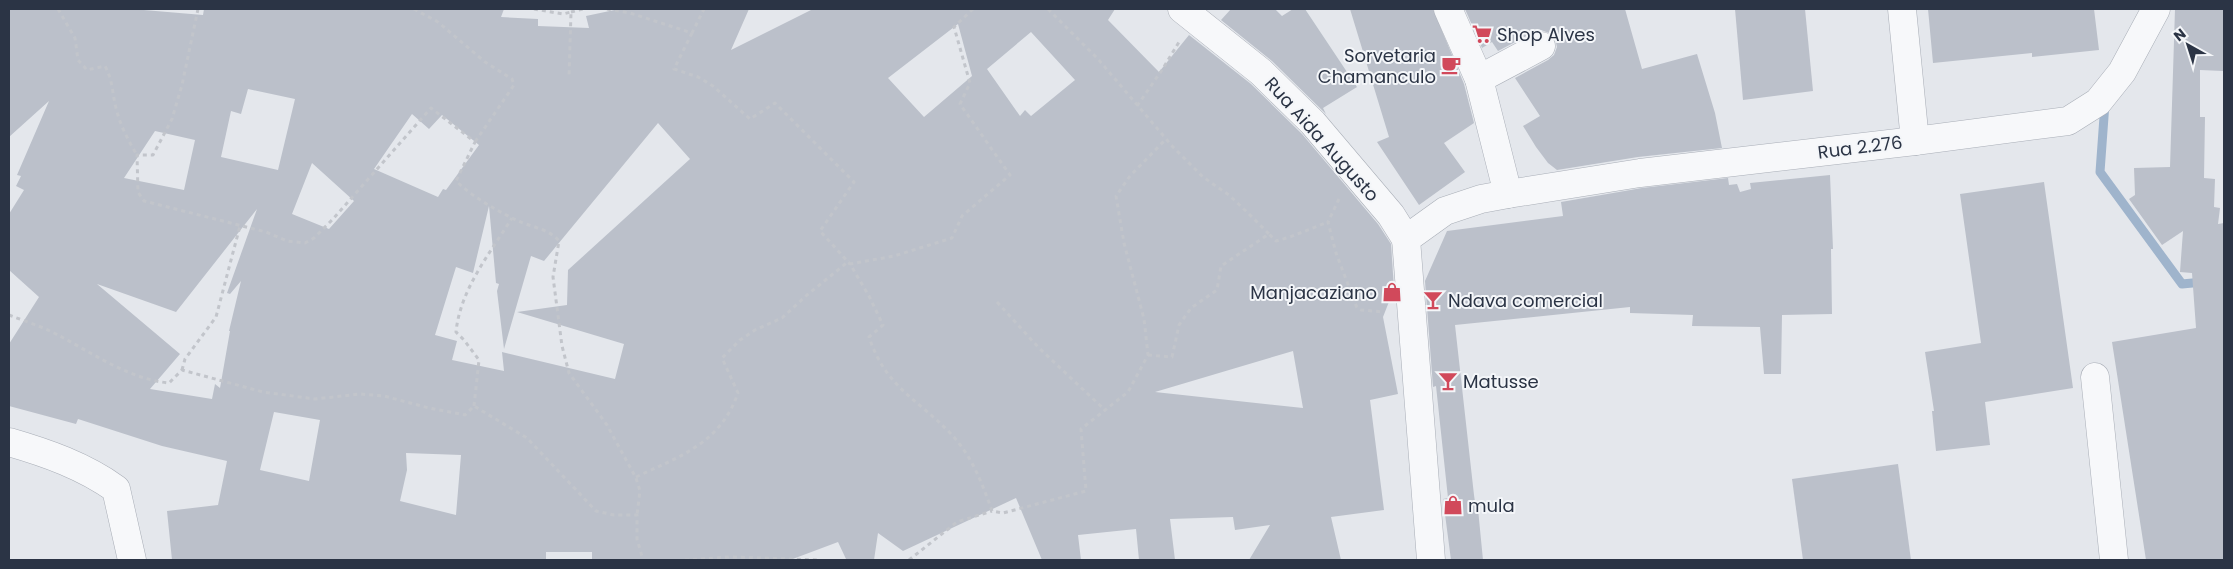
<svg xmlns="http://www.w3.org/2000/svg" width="2233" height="569" font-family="Poppins,sans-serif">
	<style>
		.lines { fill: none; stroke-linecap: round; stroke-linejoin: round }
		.stream { stroke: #9fb4cc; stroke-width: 9 }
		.building { fill: #bbc0ca; fill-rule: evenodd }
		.minor-casing { stroke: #a9aeb7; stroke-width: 29 }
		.path { stroke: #c2c5cb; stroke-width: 3; stroke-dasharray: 4 4; stroke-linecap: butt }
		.minor { stroke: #f7f8fa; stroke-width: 28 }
		.labels { text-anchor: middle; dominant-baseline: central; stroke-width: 4; stroke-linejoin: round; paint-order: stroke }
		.poi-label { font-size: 18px; fill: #2b3445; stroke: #f4f6f9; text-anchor: start }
		.street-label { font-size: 18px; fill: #2b3445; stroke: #f4f6f9 }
	</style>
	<rect width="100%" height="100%" fill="#e4e7ec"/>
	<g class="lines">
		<polyline class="stream" points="2105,103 2100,172 2182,284 2224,280"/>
	</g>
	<g class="building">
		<path d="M9,9H132L203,15L204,9H444L459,10V9H504L501,17L538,19V26L589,28L586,16L619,9H749L731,50L813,9H1115L1108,20L1159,72L1189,35L1251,84L1302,134L1378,224L1391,244L1394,289L1383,317L1398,394L1370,400L1384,510L1331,517L1341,560H1249L1270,525L1235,530L1233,517L1170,519L1175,560H1139L1136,529L1078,535L1081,560H1042L1016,498L903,551L878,533L874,560L846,559L838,542L790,560H592V552H546V560H172L167,511L218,505L227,461L162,446L78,419L76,424L9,406V344L39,297L9,270V214L24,190L16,186L21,176L17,175L49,101L9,137ZM958,24L972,76L924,117L888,78ZM1031,32L1075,80L1031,116L1025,110L1020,116L987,69ZM248,89L295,99L278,170L221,157L231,111L241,114ZM412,114L429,129L442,115L479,145L446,190L443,189L438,197L374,169ZM658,123L690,159L568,270L567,305L517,312L624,344L615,379L502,352L504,371L452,360L457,341L435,335L456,267L473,273L489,206L496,283L499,284L497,291L504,349L531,256L544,261ZM155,131L195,140L184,190L124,178ZM312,163L354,201L329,229L292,214ZM257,209L227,293L230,294L241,281L229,331H230L220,388L215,384L212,399L150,389L180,354L97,284L176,312ZM1293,351L1303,408L1155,392ZM274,412L320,420L309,481L260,470ZM406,453L461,455L456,515L400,501L407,470Z"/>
		<polygon points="1231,9 1275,9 1282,16 1293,9 1305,9 1357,87 1323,108 1326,114 1272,61 1221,20"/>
		<polygon points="1350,9 1433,9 1464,84 1474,123 1444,143 1465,172 1419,205 1377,142 1389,137"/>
		<polygon points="1465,9 1625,9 1642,69 1697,54 1715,113 1722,148 1638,157 1557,170 1548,163 1536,147 1523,126 1540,116 1515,78 1548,60 1554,55 1557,47 1555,38 1549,33 1541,30 1534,32 1498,51 1492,42 1482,48"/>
		<polygon points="1735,9 1805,9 1813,91 1743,100"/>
		<polygon points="1928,9 2094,9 2099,50 2032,57 2032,53 1933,63"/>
		<polygon points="2175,9 2224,9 2223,71 2200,70 2200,117 2205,117 2204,178 2215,179 2214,207 2220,208 2218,224 2224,223 2224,560 2146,560 2112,342 2196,328 2192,273 2180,272 2183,231 2162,245 2129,199 2135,195 2134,168 2170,167"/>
		<polygon points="1830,175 1833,249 1831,249 1832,314 1782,315 1781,374 1764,374 1760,327 1692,326 1693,315 1630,313 1630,307 1455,325 1474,495 1476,509 1478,509 1483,560 1451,560 1443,499 1448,498 1436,386 1433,387 1425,281 1447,231 1563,216 1561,202 1642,188 1728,178 1729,185 1737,184 1740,192 1751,189 1750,183"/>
		<polygon points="2044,182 2073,388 1985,402 1990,445 1936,451 1932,411 1934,411 1925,352 1981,343 1960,194"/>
		<polygon points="1898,464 1911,560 1803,560 1792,479"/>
	</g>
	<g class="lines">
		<defs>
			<g id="minor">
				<polyline points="1182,9 1261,72 1313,123 1391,215 1406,239"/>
				<polyline points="1448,9 1479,79 1508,194"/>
				<polyline points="1902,9 1915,141"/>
				<polyline points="1479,79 1541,46"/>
				<polyline points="2095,377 2114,560"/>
				<path d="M9,442C47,453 84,466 116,489L132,560"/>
				<polyline points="1431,560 1406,239 1445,211 1481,199 1508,194 1640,173 1915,141 2068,121 2098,102 2122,72 2156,9"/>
			</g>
		</defs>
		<use href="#minor" class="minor-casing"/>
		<g class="path">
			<path d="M58,9L75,38L78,60L87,70L105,66C113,81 112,92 116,108C120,125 128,140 137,155"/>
			<path d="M198,9L182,85L172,119L153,155H137L138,192L144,201L266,232L287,241L305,243L314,238L332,220L431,108L475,142L456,181C474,198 496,210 518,221C532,227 549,229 559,241L553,277L562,346L569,373L607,425L636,478L640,491L637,515"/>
			<polyline points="414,9 438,22 485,62 512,79 514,85 475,142"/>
			<polyline points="534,9 563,14 571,12 569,77"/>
			<polyline points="607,9 630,13 692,33 704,9"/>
			<path d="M973,9L954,27L970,83L960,104L1010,175L962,216L952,238L894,256L850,264L869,296L883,325L869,337C886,388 918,399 951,434C972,456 982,483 992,511L1003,513L1086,491L1081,429L1128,392L1148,355L1144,319L1124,243L1116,196L1130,176L1165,140"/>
			<polyline points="1048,9 1098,59 1173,147 1203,177 1229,195 1249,214 1269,234"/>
			<polyline points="571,12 583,9"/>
			<polyline points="692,33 674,69 698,77 713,86 750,119 775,103 854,182 820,231 850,264"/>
			<polyline points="1137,106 1162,70 1179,42"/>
			<polyline points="1339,199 1328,222 1336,253 1357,308 1361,310 1384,312"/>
			<polyline points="997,302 1039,348 1106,411"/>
			<path d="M9,315C24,321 41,326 56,334C91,352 128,379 169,383L182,370L263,392L315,399L360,394L384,396L429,408L465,415L474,406L527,438L596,511L614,515H637V539L643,560"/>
			<polyline points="1148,355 1172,357 1179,325 1191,308 1217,290 1221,266 1269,234 1276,241 1290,237 1328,222"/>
			<polyline points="182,370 185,359 216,317 240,226"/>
			<path d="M474,406L479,360L464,340L456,332C460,290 490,253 512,218"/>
			<path d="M636,477C680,456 720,444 738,393L722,358L740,340L755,330L782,318L807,295L849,261"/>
			<polyline points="685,560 730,557 819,560"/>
			<polyline points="909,560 957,522 992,511"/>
		</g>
		<use href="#minor" class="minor"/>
	</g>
	<defs>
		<symbol id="supermarket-bare" viewBox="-9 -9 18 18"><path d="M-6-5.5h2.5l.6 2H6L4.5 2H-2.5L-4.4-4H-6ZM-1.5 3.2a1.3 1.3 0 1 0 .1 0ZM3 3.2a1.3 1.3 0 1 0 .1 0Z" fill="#d1495b" stroke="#f4f6f9" stroke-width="2.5" paint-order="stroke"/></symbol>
		<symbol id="cafe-bare" viewBox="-9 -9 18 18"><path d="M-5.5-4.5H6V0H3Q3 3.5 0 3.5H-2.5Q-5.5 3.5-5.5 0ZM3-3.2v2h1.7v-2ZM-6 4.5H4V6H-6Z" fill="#d1495b" stroke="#f4f6f9" stroke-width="2.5" paint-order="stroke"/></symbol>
		<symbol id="shop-bare" viewBox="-9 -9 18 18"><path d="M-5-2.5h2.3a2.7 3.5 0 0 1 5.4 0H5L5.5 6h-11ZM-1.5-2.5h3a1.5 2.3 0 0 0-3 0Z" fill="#d1495b" stroke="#f4f6f9" stroke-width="2.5" paint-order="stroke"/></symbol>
		<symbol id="bar-bare" viewBox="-9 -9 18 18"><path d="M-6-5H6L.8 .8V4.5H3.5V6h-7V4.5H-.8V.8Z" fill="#d1495b" stroke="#f4f6f9" stroke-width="2.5" paint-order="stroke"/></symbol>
	</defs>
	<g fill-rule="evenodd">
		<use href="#supermarket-bare" x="1468" y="20" width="28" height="28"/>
		<use href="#cafe-bare" x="1437" y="51" width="28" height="28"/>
		<use href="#shop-bare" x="1378" y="278" width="28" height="28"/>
		<use href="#bar-bare" x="1419" y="286" width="28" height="28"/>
		<use href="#bar-bare" x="1434" y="367" width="28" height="28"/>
		<use href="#shop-bare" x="1439" y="491" width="28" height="28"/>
	</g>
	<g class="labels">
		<g class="poi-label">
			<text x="1497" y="34">Shop Alves</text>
			<text x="1436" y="55" text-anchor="end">Sorvetaria<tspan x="1436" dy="21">Chamanculo</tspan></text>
			<text x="1377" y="292" text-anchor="end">Manjacaziano</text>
			<text x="1448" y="300">Ndava comercial</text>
			<text x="1463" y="381">Matusse</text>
			<text x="1468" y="505">mula</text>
		</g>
		<g class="street-label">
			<text transform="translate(1322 139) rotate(48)">Rua Aida Augusto</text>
			<text transform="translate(1860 147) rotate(-7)">Rua 2.276</text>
		</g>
	</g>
	<rect width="2233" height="569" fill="none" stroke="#2b3445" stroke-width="20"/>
	<g transform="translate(2188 45) rotate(321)" stroke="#f4f6f9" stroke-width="4" paint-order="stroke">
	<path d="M0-4L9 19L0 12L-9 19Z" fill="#2b3445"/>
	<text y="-8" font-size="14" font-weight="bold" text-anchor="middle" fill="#2b3445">N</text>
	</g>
</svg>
